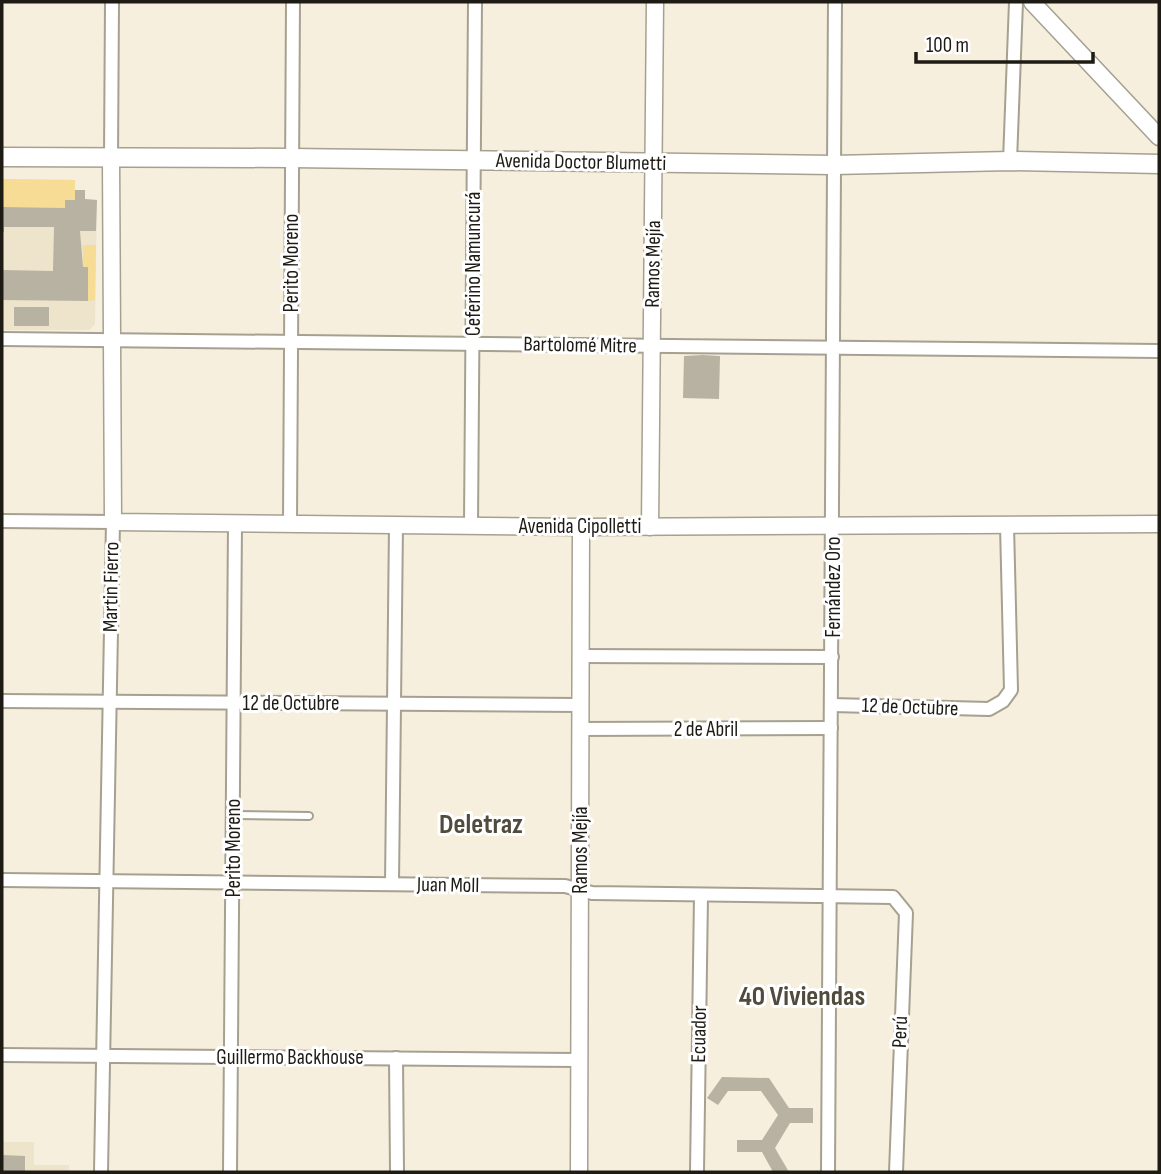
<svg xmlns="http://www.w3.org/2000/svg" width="1161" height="1174" font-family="'Sofia Sans Condensed',sans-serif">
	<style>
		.built { fill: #ede4cb }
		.green { fill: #f6dc95 }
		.building { fill: #b8b2a2 }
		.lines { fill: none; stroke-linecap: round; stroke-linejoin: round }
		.service-casing { stroke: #a6a090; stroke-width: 10 }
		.minor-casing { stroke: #a6a090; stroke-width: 16 }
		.tertiary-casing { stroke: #a6a090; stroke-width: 19 }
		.secondary-casing { stroke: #a6a090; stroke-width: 21 }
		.service { stroke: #fff; stroke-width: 6 }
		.minor { stroke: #fff; stroke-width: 12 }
		.tertiary { stroke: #fff; stroke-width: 16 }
		.secondary { stroke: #fff; stroke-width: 18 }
		.labels { text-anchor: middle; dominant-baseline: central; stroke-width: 6; stroke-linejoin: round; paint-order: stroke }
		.street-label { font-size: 21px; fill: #1e1b15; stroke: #fff }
		.district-label { font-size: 28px; font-weight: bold; fill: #504b3d; stroke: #fff }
	</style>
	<rect width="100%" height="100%" fill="#f6efde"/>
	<g class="built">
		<polygon points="2,179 75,180 75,190 85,190 85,199 97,200 95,324 89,330 2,330"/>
		<polygon points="2,1142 34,1142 34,1165 69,1165 69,1172 2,1172"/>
	</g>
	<g class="green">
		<polygon points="2,179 75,180 75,200 65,200 65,208 2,207"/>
		<polygon points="83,245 96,245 95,300 88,301 88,267 83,267"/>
	</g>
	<g class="building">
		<polygon points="75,190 85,190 85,199 97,200 96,231 80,231 83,267 88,267 88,301 2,300 2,270 53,271 54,227 4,227 4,232 2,232 2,207 65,208 65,200 75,200"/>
		<rect x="14" y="307" width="35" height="19"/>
		<polygon points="703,355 720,356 719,399 683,398 684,356"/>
		<polygon points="722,1077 769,1078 789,1108 813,1108 813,1123 790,1123 775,1148 789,1172 773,1172 762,1152 737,1152 737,1140 762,1140 778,1115 761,1091 728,1091 718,1105 707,1098"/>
		<polygon points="2,1155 25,1156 25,1172 2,1172"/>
	</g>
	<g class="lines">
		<defs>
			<polyline id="service" points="233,815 309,816"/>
			<g id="minor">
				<polyline points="111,158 112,2"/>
				<polyline points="1010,161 1016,2"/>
				<polyline points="2,339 1159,351"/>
				<polyline points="2,521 113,522 101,1172"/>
				<polyline points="290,524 293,2"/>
				<polyline points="471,525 475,2"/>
				<polyline points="580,656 832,657"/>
				<polyline points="2,701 580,705"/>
				<polyline points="832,705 989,709 1003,701 1011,690 1007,525"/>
				<polyline points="580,729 831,728"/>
				<polyline points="2,880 565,886 592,893 893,897 906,913 896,1172"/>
				<polyline points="392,884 396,525"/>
				<polyline points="2,1055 579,1060"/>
				<polyline points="396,1058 397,1172"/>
				<polyline points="230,1172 235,523"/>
				<polyline points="697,1172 701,896"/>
				<polyline points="828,1172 835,2"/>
			</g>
			<g id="tertiary">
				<polyline points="1032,2 1159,137"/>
				<polyline points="111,158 113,522 581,527 1159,524"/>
				<polyline points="650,527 655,2"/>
				<polyline points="579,1172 581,527"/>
			</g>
			<polyline id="secondary" points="2,157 291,158 833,165 1010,161 1159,164"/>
		</defs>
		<use href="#service" class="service-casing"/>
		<use href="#minor" class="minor-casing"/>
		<use href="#tertiary" class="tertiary-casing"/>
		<use href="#secondary" class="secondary-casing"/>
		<use href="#service" class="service"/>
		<use href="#minor" class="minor"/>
		<use href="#tertiary" class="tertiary"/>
		<use href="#secondary" class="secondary"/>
	</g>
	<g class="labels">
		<g class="street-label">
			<text transform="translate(581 162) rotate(1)">Avenida Doctor Blumetti</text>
			<text transform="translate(291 263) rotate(-90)">Perito Moreno</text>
			<text transform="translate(473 264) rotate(-90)">Ceferino Namuncurá</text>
			<text transform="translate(653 264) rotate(-89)">Ramos Mejía</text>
			<text transform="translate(580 345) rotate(1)">Bartolomé Mitre</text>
			<text x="580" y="526">Avenida Cipolletti</text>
			<text transform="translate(111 587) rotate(-89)">Martin Fierro</text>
			<text transform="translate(833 587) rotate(-90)">Fernández Oro</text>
			<text x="291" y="703">12 de Octubre</text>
			<text transform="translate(910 707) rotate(2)">12 de Octubre</text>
			<text x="706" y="729">2 de Abril</text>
			<text transform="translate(233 848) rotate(-90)">Perito Moreno</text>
			<text transform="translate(580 850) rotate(-90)">Ramos Mejía</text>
			<text transform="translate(448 885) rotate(1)">Juan Moll</text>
			<text transform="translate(900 1032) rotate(-87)">Perú</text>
			<text transform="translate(699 1034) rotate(-89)">Ecuador</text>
			<text x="290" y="1057">Guillermo Backhouse</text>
		</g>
		<g class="district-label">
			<text x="481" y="824">Deletraz</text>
			<text x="802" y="996">40 Viviendas</text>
		</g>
	</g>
	<rect width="1161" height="1174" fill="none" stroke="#1e1b15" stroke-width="7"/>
	<path d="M916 52v10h177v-10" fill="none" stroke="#1e1b15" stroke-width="3.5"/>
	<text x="926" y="52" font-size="21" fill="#1e1b15" stroke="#ffffff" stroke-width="5" paint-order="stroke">100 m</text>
</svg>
